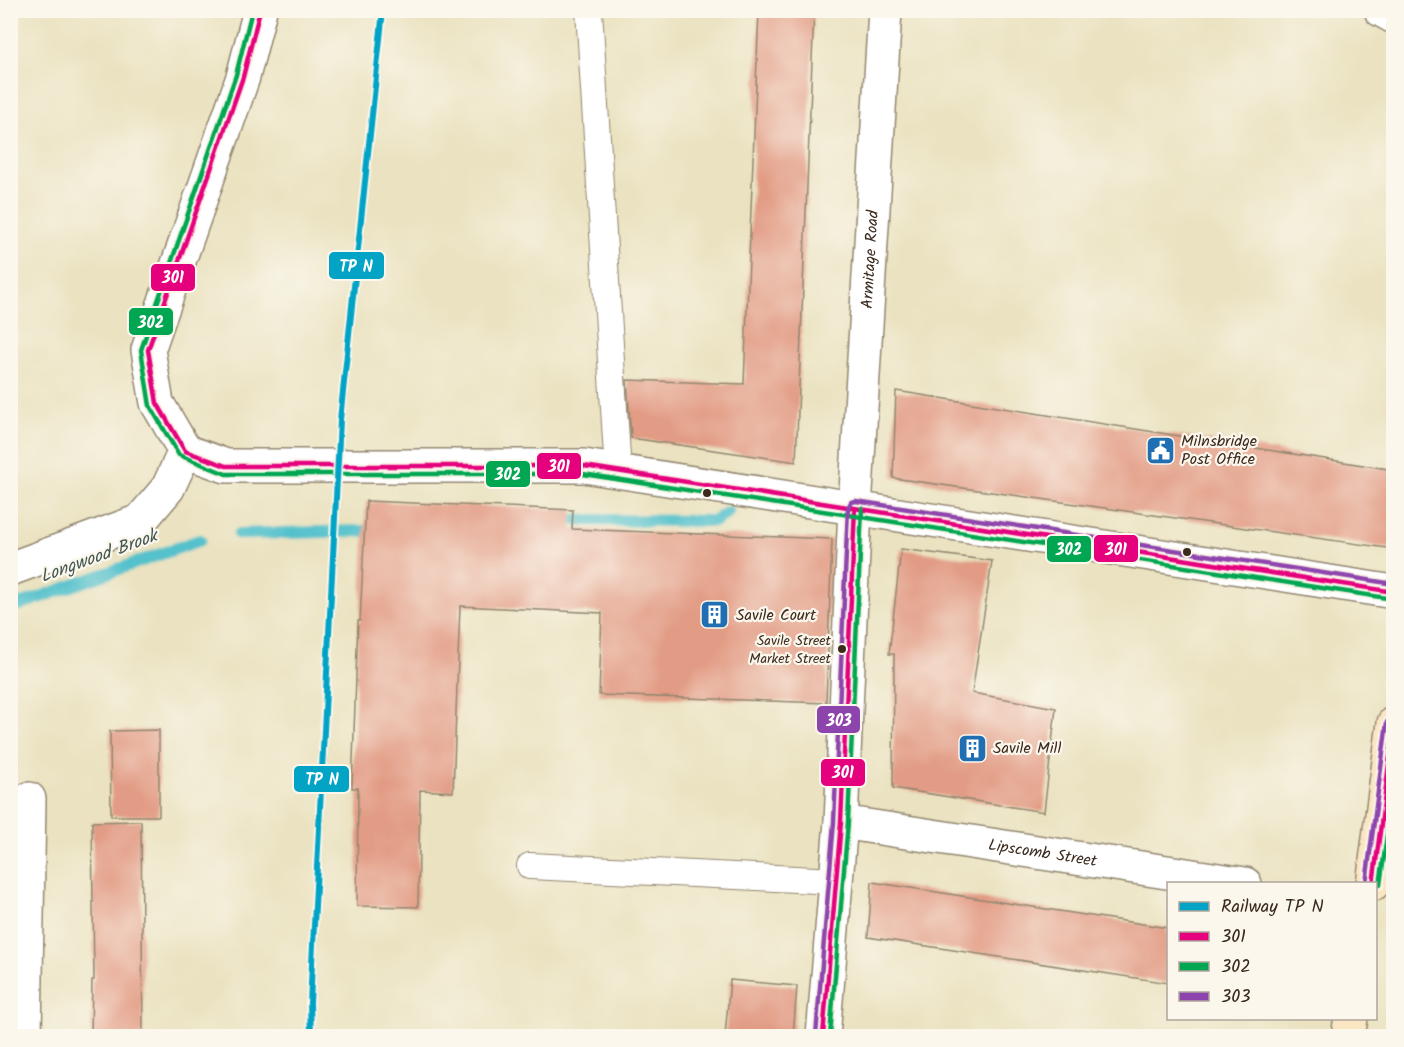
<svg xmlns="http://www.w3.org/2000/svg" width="1404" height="1047" font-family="Kalam,sans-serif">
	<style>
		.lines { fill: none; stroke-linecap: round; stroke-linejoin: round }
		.stream { stroke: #54c1cc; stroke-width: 12 }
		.building { fill: #e29b84 }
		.service-casing { stroke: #92866f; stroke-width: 28 }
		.minor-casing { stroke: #92866f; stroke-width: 36 }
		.tertiary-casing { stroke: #92866f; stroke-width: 36 }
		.secondary-casing { stroke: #92866f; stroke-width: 36 }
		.service { stroke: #fff; stroke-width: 26 }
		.minor { stroke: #fff; stroke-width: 33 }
		.tertiary { stroke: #fff; stroke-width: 33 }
		.secondary { stroke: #fbe6c4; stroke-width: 33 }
		.bus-1-casing { stroke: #fbf7ec; stroke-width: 9 }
		.bus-2-casing { stroke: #fbf7ec; stroke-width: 9 }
		.bus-3-casing { stroke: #fbf7ec; stroke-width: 9 }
		.bus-1 { stroke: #e5007d; stroke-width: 4.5 }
		.bus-2 { stroke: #00a651; stroke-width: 4.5 }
		.bus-3 { stroke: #8e44ad; stroke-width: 4.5 }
		.rail-1-casing { stroke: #fbf7ec; stroke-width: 10 }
		.rail-1 { stroke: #03a3c5; stroke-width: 6 }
		.bus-dot { fill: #3b2a1e; stroke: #fbf7ec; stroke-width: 2 }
		.labels { text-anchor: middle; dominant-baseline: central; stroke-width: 4.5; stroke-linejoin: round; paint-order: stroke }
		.bus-label { font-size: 14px; fill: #3b2a1e; stroke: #fbf7ec; text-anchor: end }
		.street-label { font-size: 16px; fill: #3b2a1e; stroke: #fbf7ec }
		.poi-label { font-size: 16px; fill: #3b2a1e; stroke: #fbf7ec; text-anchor: start }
		.water-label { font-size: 18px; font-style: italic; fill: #425752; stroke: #fbf7ec }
		.line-badge { stroke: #fbf7ec; stroke-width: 2 }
		.badge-label { font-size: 16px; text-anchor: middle; font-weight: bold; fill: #fff }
	</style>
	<rect width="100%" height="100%" fill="#fbf7ec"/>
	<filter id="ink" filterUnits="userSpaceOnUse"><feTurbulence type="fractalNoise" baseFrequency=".0167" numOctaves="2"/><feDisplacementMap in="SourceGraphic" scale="12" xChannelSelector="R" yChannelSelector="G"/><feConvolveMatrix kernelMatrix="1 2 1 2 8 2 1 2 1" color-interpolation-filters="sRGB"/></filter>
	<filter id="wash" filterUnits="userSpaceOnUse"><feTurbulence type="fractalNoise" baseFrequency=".008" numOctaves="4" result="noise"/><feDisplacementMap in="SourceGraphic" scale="24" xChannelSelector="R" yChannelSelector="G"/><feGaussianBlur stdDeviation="1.35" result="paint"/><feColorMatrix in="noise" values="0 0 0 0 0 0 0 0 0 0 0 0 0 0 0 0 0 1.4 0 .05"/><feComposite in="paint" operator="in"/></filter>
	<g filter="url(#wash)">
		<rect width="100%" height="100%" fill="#eae2c0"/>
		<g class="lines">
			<g class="stream">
				<polyline points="572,520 715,521 728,512"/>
				<polyline points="239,534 365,531"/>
				<polyline points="10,608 200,540"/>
			</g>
		</g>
		<g id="blocks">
			<g class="building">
				<polygon points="759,10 814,10 796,462 631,438 627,380 744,384"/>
				<polygon points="896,391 1394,470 1394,549 893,478"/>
				<polygon points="366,501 573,510 572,529 832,539 826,703 599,695 602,613 460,606 453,792 420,790 418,907 357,906 358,788 352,788 358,621 360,621"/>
				<polygon points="901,549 992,561 972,693 1056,708 1044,812 893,788 894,654 889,654"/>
				<polygon points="159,730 159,816 111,816 110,731"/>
				<polygon points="141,821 143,1036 91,1036 92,980 94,980 92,822"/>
				<polygon points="872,882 1168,928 1168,983 868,937"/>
				<polygon points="730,980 797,986 793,1036 725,1036"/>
			</g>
		</g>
	</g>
	<g filter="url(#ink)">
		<use href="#blocks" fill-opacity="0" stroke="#92866f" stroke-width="1.5"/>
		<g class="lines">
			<defs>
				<g id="service">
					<polyline points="589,10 618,472"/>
					<polyline points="530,866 836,881"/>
				</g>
				<g id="minor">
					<polyline points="1381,10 1394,17"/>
					<path id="s1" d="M855,508L885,10"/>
					<path id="s2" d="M841,822L1245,884"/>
					<polyline points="25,1036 29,799"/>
				</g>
				<g id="tertiary">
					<polyline points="185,451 226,466 584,466 1394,592"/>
					<polyline points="185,451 157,403 148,350 243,77 260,10"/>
					<polyline points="10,569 140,521 168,488 185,451"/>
					<polyline points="823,1036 841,822 855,508"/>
				</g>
				<g id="secondary">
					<polyline points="1373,884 1394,723"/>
					<polyline points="1348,1036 1351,1018"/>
				</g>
			</defs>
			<use href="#service" class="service-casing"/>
			<use href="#minor" class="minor-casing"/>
			<use href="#tertiary" class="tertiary-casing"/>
			<use href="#secondary" class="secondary-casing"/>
			<use href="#service" class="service"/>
			<use href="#minor" class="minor"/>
			<use href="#tertiary" class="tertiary"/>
			<use href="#secondary" class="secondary"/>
			<defs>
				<g id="bus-1">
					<polyline points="260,10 243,77 148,350 157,403 185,451 226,466 584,466 1394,592"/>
					<polyline points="1373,884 1394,727"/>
					<polyline points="823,1036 841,822 855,508"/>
				</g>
				<g id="bus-2">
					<polyline points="252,10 236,75 141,350 150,406 179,455 226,474 583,474 1393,599"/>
					<polyline points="1380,885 1394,785"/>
					<polyline points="830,1036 848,822 862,508"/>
				</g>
				<g id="bus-3">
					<polyline points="1366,883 1387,722"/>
					<polyline points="816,1035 834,822 848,508 851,502 856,501 1394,584"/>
				</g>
			</defs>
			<use href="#bus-1" class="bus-1-casing"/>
			<use href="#bus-2" class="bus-2-casing"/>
			<use href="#bus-3" class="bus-3-casing"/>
			<use href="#bus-1" class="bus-1"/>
			<use href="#bus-2" class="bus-2"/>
			<use href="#bus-3" class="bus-3"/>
			<defs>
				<polyline id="rail-1" points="311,1036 310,1003 340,420 383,10"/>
			</defs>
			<use href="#rail-1" class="rail-1-casing"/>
			<use href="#rail-1" class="rail-1"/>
		</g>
	</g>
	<defs>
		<symbol id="civic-square" viewBox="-11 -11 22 22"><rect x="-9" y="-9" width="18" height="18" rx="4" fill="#1f6fb2" stroke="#fbf7ec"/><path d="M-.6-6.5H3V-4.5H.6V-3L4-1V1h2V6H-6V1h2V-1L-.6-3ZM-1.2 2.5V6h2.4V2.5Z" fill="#fff"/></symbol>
		<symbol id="building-square" viewBox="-11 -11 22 22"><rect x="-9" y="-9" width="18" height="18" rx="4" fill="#1f6fb2" stroke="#fbf7ec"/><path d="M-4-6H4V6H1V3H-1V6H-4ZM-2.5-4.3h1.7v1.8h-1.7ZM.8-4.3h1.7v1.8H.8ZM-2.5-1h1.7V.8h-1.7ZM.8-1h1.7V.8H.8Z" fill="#fff"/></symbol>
	</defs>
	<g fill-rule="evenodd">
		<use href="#civic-square" x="1144" y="434" width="33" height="33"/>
		<use href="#building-square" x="698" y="598" width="33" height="33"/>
		<use href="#building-square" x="956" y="732" width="33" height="33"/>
	</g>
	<g class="bus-dot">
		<circle cx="707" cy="493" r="5"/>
		<circle cx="1187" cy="552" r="5"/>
		<circle cx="842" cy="649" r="5"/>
	</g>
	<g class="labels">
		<g class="bus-label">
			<text x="831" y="641">Savile Street<tspan x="831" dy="18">Market Street</tspan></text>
		</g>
		<g class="street-label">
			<text stroke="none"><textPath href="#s1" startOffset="249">Armitage Road</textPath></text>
			<text stroke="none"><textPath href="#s2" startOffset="204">Lipscomb Street</textPath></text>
		</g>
		<g class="poi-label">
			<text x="1181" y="441">Milnsbridge<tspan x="1181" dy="18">Post Office</tspan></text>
			<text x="736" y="615">Savile Court</text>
			<text x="993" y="748">Savile Mill</text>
		</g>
		<g class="water-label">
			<text transform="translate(99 557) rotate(-20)">Longwood Brook</text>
		</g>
	</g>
	<g class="line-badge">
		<rect x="328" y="251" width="57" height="29" rx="6" fill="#03a3c5"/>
		<rect x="150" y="263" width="46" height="29" rx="6" fill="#e5007d"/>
		<rect x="128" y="307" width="46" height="29" rx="6" fill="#00a651"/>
		<rect x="536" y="452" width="46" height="28" rx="6" fill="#e5007d"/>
		<rect x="485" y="460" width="46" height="28" rx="6" fill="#00a651"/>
		<rect x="1093" y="534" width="46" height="29" rx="6" fill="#e5007d"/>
		<rect x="1046" y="535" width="46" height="28" rx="6" fill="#00a651"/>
		<rect x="816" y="705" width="45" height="29" rx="6" fill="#8e44ad"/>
		<rect x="820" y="758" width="46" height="29" rx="6" fill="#e5007d"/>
		<rect x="293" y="765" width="57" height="28" rx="6" fill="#03a3c5"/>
	</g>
	<g class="badge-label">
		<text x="356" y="272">TP N</text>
		<text x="173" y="283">301</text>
		<text x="151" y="328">302</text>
		<text x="559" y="472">301</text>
		<text x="508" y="480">302</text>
		<text x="1116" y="555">301</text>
		<text x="1069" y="555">302</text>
		<text x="839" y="726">303</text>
		<text x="843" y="778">301</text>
		<text x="322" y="785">TP N</text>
	</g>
	<rect width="1404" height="1047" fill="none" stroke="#fbf7ec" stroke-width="36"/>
	<rect x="1167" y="882" width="210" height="138" fill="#fbf7ec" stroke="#aea59a" stroke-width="1.5"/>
	<rect x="1179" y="902" width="30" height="9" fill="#03a3c5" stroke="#aea59a" stroke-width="1.5"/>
	<text x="1221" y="912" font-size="18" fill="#3b2a1e">Railway TP N</text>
	<rect x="1179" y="932" width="30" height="9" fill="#e5007d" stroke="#aea59a" stroke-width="1.5"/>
	<text x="1221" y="942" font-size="18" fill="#3b2a1e">301</text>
	<rect x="1179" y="962" width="30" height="9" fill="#00a651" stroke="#aea59a" stroke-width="1.5"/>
	<text x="1221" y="972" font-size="18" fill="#3b2a1e">302</text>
	<rect x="1179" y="992" width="30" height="9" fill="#8e44ad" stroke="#aea59a" stroke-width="1.5"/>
	<text x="1221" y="1002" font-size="18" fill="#3b2a1e">303</text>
</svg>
